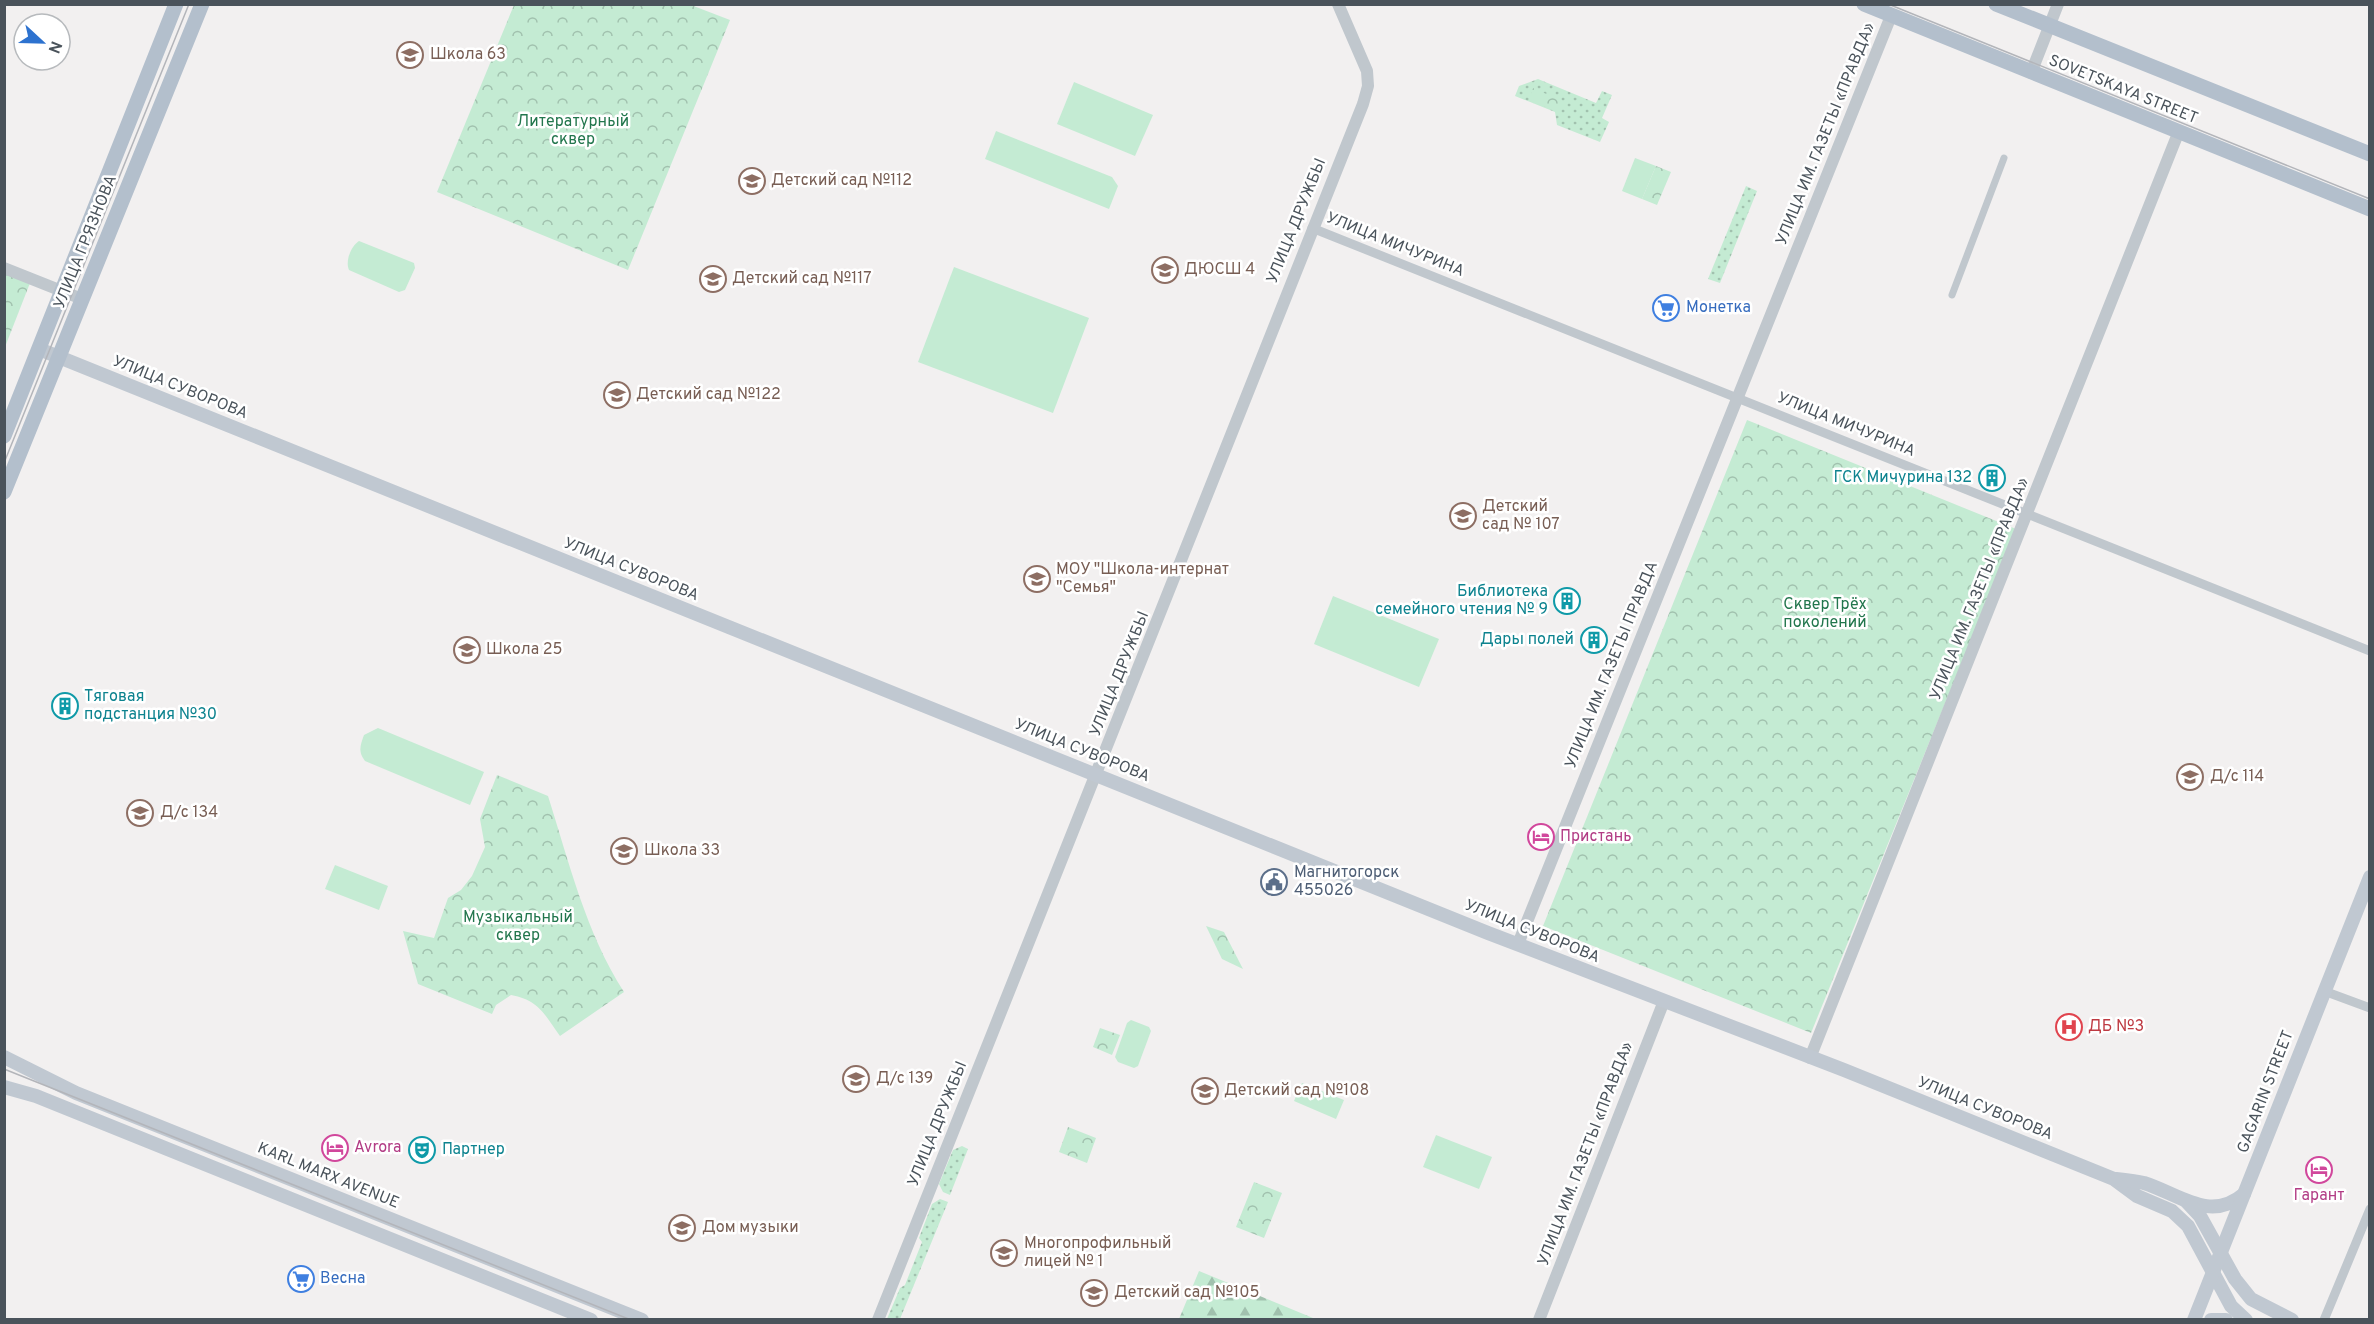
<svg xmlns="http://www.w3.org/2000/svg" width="2374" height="1324" font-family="Overpass,sans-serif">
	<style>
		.grass { fill: url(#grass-dots) }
		.forest { fill: url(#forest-firs) }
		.park { fill: url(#park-crowns) }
		.pitch { fill: #c4ebd3 }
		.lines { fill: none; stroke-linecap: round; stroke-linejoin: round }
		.pedestrian { stroke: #c0c7cd; stroke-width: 7 }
		.minor { stroke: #c0c7cd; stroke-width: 9 }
		.tertiary { stroke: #c0c7cd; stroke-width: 12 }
		.secondary { stroke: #c0c8d1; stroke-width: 14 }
		.primary { stroke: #b3bfcc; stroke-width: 15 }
		.tram { stroke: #b3b5ba; stroke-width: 1.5 }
		.labels { text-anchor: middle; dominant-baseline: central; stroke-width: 5; stroke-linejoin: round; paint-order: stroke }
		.education-label { font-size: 16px; fill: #785e54; stroke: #fff; text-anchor: start }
		.street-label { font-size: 16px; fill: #4a535b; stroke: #fff }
		.park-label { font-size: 16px; fill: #22764d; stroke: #fff }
		.shop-label { font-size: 16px; fill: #366cbe; stroke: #fff; text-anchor: start }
		.culture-label { font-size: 16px; fill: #0d838f; stroke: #fff; text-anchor: end }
		.hotel-label { font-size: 16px; fill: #b23c85; stroke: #fff; text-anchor: start }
		.service-label { font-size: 16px; fill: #4e5e75; stroke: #fff; text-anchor: start }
		.health-label { font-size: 16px; fill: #be3a42; stroke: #fff; text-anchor: start }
	</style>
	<defs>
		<pattern id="grass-dots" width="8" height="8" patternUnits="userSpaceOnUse" patternTransform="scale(1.5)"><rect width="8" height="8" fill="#c4ebd3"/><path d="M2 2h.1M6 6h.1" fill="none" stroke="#a1c1ae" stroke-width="1.8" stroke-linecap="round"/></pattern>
		<pattern id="forest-firs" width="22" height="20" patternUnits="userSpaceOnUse" patternTransform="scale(1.5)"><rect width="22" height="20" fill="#c4ebd3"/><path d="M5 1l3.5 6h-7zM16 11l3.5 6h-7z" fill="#a1c1ae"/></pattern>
		<pattern id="park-crowns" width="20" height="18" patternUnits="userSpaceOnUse" patternTransform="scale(1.5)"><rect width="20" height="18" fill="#c4ebd3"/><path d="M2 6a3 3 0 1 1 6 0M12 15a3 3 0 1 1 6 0" fill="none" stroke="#a1c1ae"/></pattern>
	</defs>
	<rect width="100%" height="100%" fill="#f2f0f0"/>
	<g class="grass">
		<polygon points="1538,79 1596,103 1602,91 1612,95 1602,118 1609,122 1600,142 1557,125 1555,112 1515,96 1519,86"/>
		<polygon points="1746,186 1757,191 1720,283 1708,279"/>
		<polygon points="962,1146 968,1149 950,1195 943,1192 939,1184 953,1150"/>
		<polygon points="940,1199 948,1202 900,1319 887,1319 900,1288 905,1285 922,1242 919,1238 932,1204"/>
	</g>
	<polygon class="forest" points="1199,1271 1313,1318 1313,1319 1179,1319"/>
	<g class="park">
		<polygon points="514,5 691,5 730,20 628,270 437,192"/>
		<polygon points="1533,88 1562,101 1558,112 1529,100"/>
		<polygon points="1656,166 1671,172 1657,205 1642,199"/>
		<polygon points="5,273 30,283 5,347"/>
		<polygon points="1747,420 2016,529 1811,1033 1543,926"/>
		<path d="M497,775L548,796C569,862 586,933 624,992L560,1036C544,1014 539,1000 511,995L496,1005L492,1014L418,984L403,931L434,938L448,898L461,890L472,876L485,847L480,819Z"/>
		<polygon points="1206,926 1224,932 1243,969 1222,959"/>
		<polygon points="1100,1028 1120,1035 1112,1055 1093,1047"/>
		<polygon points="1068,1127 1096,1138 1087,1163 1059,1152"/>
		<polygon points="1254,1182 1282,1193 1264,1238 1236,1227"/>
	</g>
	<g class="pitch">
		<polygon points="1074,82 1153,115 1135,156 1057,124"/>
		<polygon points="996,131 1112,177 1118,186 1109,209 985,159"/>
		<polygon points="1635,158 1656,166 1642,199 1622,191"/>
		<path d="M359,241L414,263L415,268L405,290L399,292L349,270C345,261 351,246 359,241Z"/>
		<polygon points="954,267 1089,318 1053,413 918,362"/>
		<polygon points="1333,596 1439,639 1419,687 1314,644"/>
		<path d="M378,728L484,772L470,805L365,761C358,752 360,746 364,735Z"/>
		<polygon points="335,865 388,886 379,910 325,889"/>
		<polygon points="1131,1020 1149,1027 1151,1031 1138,1066 1134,1068 1118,1062 1115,1057 1127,1023"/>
		<polygon points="1302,1083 1344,1100 1336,1119 1294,1101"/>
		<polygon points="1436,1135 1492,1157 1479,1189 1423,1167"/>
	</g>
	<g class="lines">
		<polyline class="pedestrian" points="1952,295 2004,158"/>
		<g class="minor">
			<polyline points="1312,228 2370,651"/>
			<polyline points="2324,991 2370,1008"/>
			<polyline points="2324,1320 2370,1209"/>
		</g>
		<g class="tertiary">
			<polyline points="2031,73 2058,4"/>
			<polyline points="4,268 82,299"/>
			<polyline points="1518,944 1891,16"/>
			<polyline points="1810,1058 2179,131"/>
			<polyline points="878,1320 1363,104 1368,86 1367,71 1338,4"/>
			<polyline points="1539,1320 1664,1001"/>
		</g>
		<g class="secondary">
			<polyline points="39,349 1488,933 1844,1070 2114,1179 2137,1196 2172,1211 2188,1226 2231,1306 2246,1320"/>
			<polyline points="4,1057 76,1093 642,1320"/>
			<polyline points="4,1087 36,1096 591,1320"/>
			<path d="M2116,1179C2125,1180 2135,1181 2144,1183C2179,1194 2210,1223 2244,1194"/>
			<polyline points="2186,1201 2200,1216 2235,1279 2251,1299 2292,1320"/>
			<polyline points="2194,1320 2370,877"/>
			<polyline points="2211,1320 2226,1320"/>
		</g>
		<g class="primary">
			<polyline points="1864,4 2370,209"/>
			<polyline points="1996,4 2370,154"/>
			<polyline points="4,436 176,4"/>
			<polyline points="4,492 202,4"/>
		</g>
		<g class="tram">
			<polyline points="1888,4 2370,199"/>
			<polyline points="4,463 189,4"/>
			<polyline points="4,1069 631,1320"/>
		</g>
	</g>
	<defs>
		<symbol id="school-ring" viewBox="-11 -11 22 22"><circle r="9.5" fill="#fff" stroke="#8d6e63" stroke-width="1.5"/><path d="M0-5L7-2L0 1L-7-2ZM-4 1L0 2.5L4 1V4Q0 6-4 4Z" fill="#8d6e63"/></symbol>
		<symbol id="university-ring" viewBox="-11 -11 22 22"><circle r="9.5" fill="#fff" stroke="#8d6e63" stroke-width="1.5"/><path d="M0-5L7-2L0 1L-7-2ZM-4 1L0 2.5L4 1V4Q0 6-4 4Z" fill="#8d6e63"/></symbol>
		<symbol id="supermarket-ring" viewBox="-11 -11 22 22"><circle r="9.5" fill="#fff" stroke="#3f7fe0" stroke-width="1.5"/><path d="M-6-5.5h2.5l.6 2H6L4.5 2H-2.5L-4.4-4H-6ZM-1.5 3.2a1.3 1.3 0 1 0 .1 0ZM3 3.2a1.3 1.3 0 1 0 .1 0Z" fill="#3f7fe0"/></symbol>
		<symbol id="building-ring" viewBox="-11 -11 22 22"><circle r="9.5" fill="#fff" stroke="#0f9aa8" stroke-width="1.5"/><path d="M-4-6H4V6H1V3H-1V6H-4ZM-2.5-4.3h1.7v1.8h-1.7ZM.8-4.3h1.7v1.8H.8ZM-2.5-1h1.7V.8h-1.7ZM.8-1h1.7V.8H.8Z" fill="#0f9aa8"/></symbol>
		<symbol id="hotel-ring" viewBox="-11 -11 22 22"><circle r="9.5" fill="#fff" stroke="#d1479c" stroke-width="1.5"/><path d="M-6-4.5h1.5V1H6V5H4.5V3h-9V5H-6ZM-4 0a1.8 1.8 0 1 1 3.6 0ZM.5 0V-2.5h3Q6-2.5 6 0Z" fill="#d1479c"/></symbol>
		<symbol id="civic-ring" viewBox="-11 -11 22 22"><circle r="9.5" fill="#fff" stroke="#5c6f8a" stroke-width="1.5"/><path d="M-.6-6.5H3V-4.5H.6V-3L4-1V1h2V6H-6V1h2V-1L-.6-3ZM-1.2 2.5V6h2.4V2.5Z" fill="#5c6f8a"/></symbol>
		<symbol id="hospital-ring" viewBox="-11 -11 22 22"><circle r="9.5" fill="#fff" stroke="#e0444e" stroke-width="1.5"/><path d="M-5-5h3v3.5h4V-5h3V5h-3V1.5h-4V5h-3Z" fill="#e0444e"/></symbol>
		<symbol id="theatre-ring" viewBox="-11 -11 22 22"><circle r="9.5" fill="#fff" stroke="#0f9aa8" stroke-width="1.5"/><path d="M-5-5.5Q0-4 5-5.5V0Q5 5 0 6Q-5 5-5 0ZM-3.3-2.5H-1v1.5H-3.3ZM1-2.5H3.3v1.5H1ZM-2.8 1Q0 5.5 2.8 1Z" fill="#0f9aa8"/></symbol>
	</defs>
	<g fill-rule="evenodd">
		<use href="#school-ring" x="395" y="40" width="30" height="30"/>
		<use href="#school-ring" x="737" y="166" width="30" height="30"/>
		<use href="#university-ring" x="1150" y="255" width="30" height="30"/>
		<use href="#school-ring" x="698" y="264" width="30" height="30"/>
		<use href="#supermarket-ring" x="1651" y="293" width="30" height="30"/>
		<use href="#school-ring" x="602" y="380" width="30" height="30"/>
		<use href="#building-ring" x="1977" y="463" width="30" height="30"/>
		<use href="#school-ring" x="1448" y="501" width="30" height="30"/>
		<use href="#school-ring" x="1022" y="564" width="30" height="30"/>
		<use href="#building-ring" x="1552" y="586" width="30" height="30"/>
		<use href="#building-ring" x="1579" y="625" width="30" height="30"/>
		<use href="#school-ring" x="452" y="635" width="30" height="30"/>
		<use href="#building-ring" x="50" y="691" width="30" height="30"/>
		<use href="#school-ring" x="2175" y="762" width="30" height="30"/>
		<use href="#school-ring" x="125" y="798" width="30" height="30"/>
		<use href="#hotel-ring" x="1526" y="822" width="30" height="30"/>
		<use href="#school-ring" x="609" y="836" width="30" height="30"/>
		<use href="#civic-ring" x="1259" y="867" width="30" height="30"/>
		<use href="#hospital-ring" x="2054" y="1012" width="30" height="30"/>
		<use href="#school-ring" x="841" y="1064" width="30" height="30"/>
		<use href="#school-ring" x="1190" y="1076" width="30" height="30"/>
		<use href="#hotel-ring" x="320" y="1133" width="30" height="30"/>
		<use href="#theatre-ring" x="407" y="1135" width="30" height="30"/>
		<use href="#hotel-ring" x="2304" y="1155" width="30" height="30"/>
		<use href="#school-ring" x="667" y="1213" width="30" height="30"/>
		<use href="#school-ring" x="989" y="1238" width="30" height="30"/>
		<use href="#supermarket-ring" x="286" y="1264" width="30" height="30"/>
		<use href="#school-ring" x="1079" y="1278" width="30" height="30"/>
	</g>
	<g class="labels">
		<g class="education-label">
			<text x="430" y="55">Школа 63</text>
			<text x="771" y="181">Детский сад №112</text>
			<text x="1184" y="270">ДЮСШ 4</text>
			<text x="732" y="279">Детский сад №117</text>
			<text x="636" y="395">Детский сад №122</text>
			<text x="1482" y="507">Детский<tspan x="1482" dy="18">сад № 107</tspan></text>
			<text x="1056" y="570">МОУ "Школа-интернат<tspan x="1056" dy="18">"Семья"</tspan></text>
			<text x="486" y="650">Школа 25</text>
			<text x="2210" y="777">Д/с 114</text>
			<text x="160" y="813">Д/с 134</text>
			<text x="644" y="851">Школа 33</text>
			<text x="876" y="1079">Д/с 139</text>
			<text x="1224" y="1091">Детский сад №108</text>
			<text x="702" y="1228">Дом музыки</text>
			<text x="1024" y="1244">Многопрофильный<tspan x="1024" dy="18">лицей № 1</tspan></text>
			<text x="1114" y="1293">Детский сад №105</text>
		</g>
		<g class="street-label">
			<text transform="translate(2123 90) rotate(22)">SOVETSKAYA STREET</text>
			<text transform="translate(1826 134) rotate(-68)">УЛИЦА ИМ. ГАЗЕТЫ «ПРАВДА»</text>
			<text transform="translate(1297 221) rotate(-68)">УЛИЦА ДРУЖБЫ</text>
			<text transform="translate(86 242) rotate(-68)">УЛИЦА ГРЯЗНОВА</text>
			<text transform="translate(1395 245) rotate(22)">УЛИЦА МИЧУРИНА</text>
			<text transform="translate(180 388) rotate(22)">УЛИЦА СУВОРОВА</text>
			<text transform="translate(1846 425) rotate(22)">УЛИЦА МИЧУРИНА</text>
			<text transform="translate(631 570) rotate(22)">УЛИЦА СУВОРОВА</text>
			<text transform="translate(1980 589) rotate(-68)">УЛИЦА ИМ. ГАЗЕТЫ «ПРАВДА»</text>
			<text transform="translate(1612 665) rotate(-68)">УЛИЦА ИМ. ГАЗЕТЫ ПРАВДА</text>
			<text transform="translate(1120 674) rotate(-68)">УЛИЦА ДРУЖБЫ</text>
			<text transform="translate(1082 751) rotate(22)">УЛИЦА СУВОРОВА</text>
			<text transform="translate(1532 932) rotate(22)">УЛИЦА СУВОРОВА</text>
			<text transform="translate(2266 1092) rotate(-69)">GAGARIN STREET</text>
			<text transform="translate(1985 1109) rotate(22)">УЛИЦА СУВОРОВА</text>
			<text transform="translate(938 1124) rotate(-68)">УЛИЦА ДРУЖБЫ</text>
			<text transform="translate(1586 1154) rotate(-69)">УЛИЦА ИМ. ГАЗЕТЫ «ПРАВДА»</text>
			<text transform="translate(328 1176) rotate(22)">KARL MARX AVENUE</text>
		</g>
		<g class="park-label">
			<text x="573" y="122">Литературный<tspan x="573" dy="18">сквер</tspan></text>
			<text x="1825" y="605">Сквер Трёх<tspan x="1825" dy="18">поколений</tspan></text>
			<text x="518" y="918">Музыкальный<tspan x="518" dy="18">сквер</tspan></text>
		</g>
		<g class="shop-label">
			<text x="1686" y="308">Монетка</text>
			<text x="320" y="1279">Весна</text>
		</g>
		<g class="culture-label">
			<text x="1972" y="478">ГСК Мичурина 132</text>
			<text x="1548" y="592">Библиотека<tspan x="1548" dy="18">семейного чтения № 9</tspan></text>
			<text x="1574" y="640">Дары полей</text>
			<text x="84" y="697" text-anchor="start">Тяговая<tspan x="84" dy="18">подстанция №30</tspan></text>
			<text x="442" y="1150" text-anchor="start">Партнер</text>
		</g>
		<g class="hotel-label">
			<text x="1560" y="837">Пристань</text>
			<text x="354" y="1148">Avrora</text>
			<text x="2319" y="1196" text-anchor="middle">Гарант</text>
		</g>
		<g class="service-label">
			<text x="1294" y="873">Магнитогорск<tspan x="1294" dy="18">455026</tspan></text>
		</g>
		<g class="health-label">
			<text x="2088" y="1027">ДБ №3</text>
		</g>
	</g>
	<rect width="2374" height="1324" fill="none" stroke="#4a535b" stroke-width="12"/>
	<g transform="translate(42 42) rotate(112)"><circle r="28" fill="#ffffff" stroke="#b7babd" stroke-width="1.5"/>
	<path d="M0-4.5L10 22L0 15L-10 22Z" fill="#2d72cf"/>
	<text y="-9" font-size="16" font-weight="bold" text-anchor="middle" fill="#4a535b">N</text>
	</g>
</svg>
